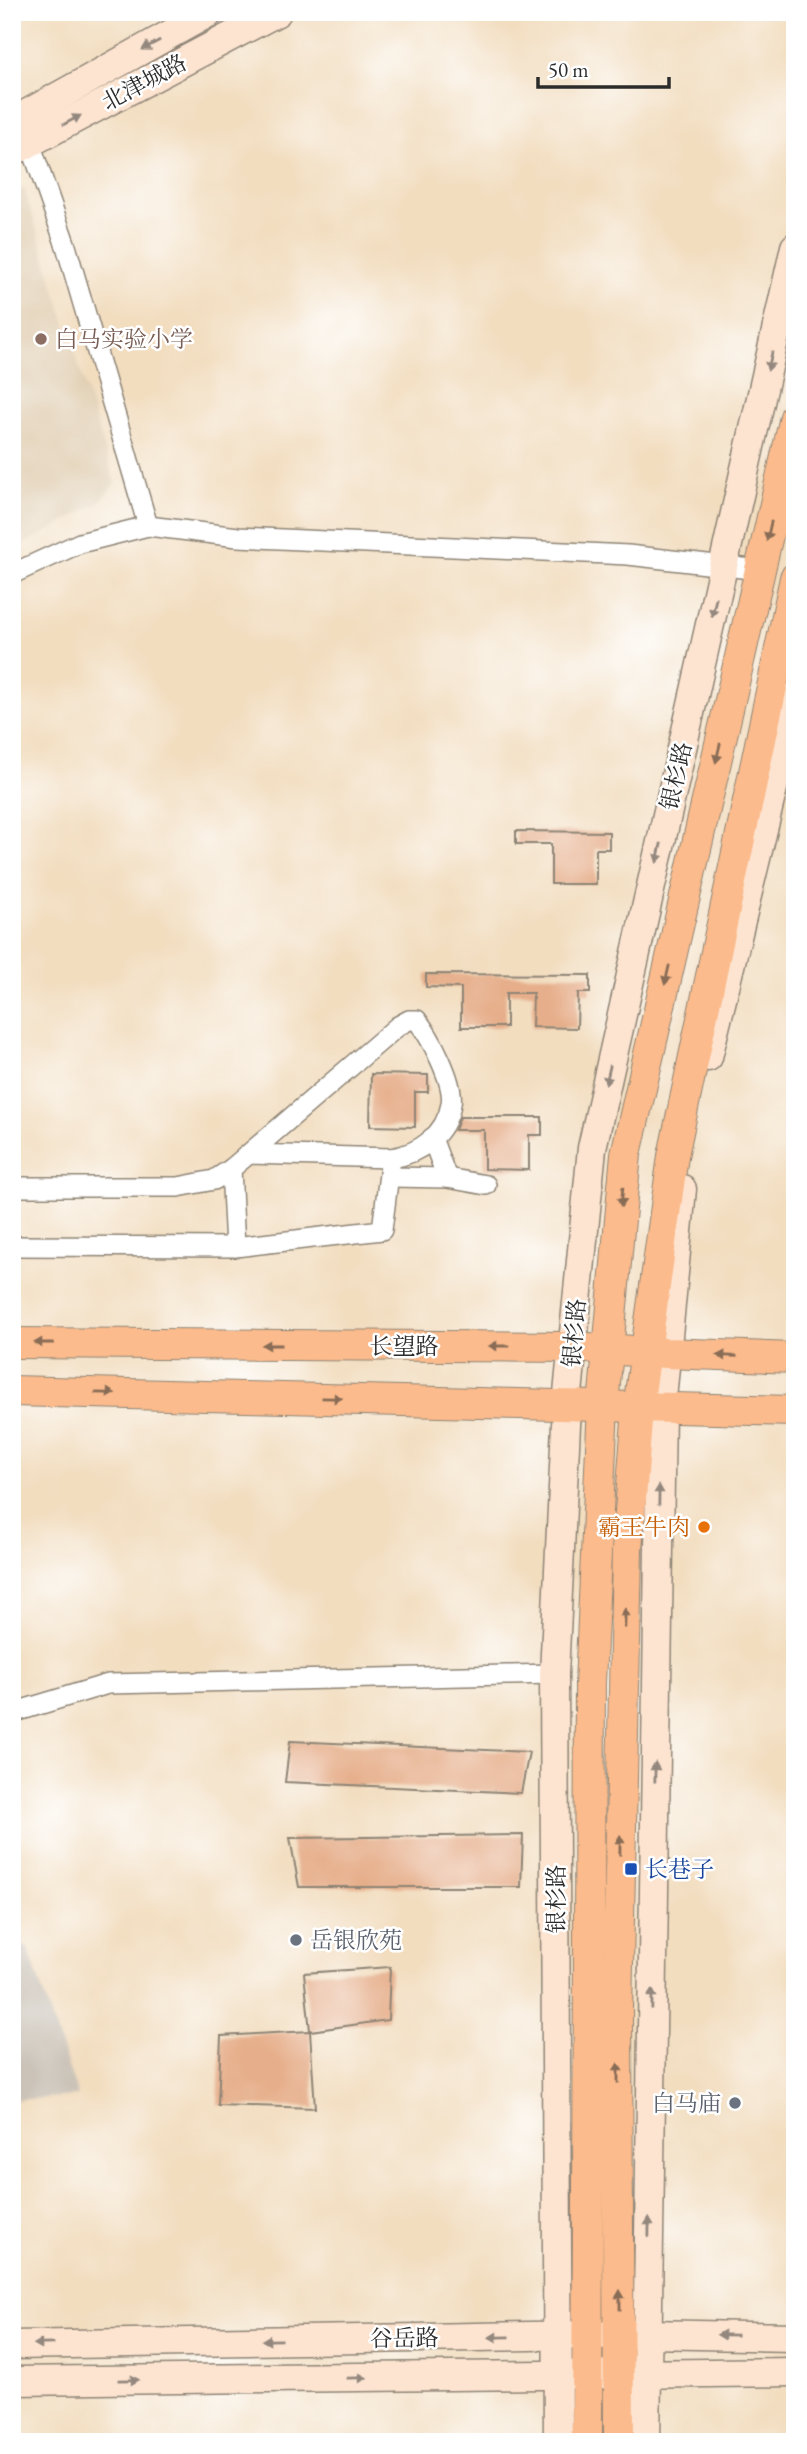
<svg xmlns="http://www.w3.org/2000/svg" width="807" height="2454" font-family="'EB Garamond','Noto Serif SC',serif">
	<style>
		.built { fill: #e0ceb1 }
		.industrial { fill: #cbc3b8 }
		.building { fill: #e6ae8a }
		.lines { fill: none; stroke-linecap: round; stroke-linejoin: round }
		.street-casing { stroke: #8e8475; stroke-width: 22 }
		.secondary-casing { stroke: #8e8475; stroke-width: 31 }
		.primary-casing { stroke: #8e8475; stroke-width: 32 }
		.street { stroke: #fff; stroke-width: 19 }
		.secondary { stroke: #fde4d1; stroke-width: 28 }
		.primary { stroke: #fbbb8c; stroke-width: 30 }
		.oneway { fill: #94887e }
		.oneway2 { fill: #896c57 }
		.education-dot { fill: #8d6e63; stroke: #fff; stroke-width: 2.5 }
		.food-dot { fill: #e8710a; stroke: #fff; stroke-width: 2.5 }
		.transit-dot { fill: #1a4fb4; stroke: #fff; stroke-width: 2.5 }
		.worship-dot { fill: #6b7280; stroke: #fff; stroke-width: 2.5 }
		.labels { text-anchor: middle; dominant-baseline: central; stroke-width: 5; stroke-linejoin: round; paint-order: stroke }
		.street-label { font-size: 23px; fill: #2b2b2b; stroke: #fff }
		.education-label { font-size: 23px; fill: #785e54; stroke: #fff; text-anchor: start }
		.food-label { font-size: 23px; fill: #c56008; stroke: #fff; text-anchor: end }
		.transit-label { font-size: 23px; fill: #164399; stroke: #fff; text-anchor: start }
		.worship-label { font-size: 23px; fill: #5b616d; stroke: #fff; text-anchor: start }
	</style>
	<rect width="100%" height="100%" fill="#fff"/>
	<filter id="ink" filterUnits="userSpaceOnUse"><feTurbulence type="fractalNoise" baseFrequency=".0143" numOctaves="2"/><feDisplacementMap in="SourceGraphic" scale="14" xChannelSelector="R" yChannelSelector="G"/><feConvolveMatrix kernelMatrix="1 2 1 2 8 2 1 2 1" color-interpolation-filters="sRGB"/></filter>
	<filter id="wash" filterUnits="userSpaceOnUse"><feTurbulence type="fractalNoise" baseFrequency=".00686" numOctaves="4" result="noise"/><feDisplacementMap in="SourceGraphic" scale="28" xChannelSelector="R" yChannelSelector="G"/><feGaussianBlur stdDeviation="1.57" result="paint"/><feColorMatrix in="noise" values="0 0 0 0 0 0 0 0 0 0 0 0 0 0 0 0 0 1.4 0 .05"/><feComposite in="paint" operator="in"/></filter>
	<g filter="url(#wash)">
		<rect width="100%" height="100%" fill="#f2ddbf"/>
		<polygon class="built" points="24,188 115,483 99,503 12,551 12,194"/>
		<polygon class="industrial" points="12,1935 28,1949 78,2096 12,2100"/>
		<g id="blocks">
			<g class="building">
				<polygon points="516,831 609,832 609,849 596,849 596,884 551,884 551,844 516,844"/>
				<polygon points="426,974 590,975 590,993 578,993 577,1028 532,1027 533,993 506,993 506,1027 461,1027 461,988 426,987"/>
				<polygon points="371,1074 428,1075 428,1092 415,1092 415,1127 370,1126"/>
				<polygon points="460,1117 542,1117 542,1135 529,1135 529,1170 484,1169 484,1130 455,1130"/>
				<polygon points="290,1741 529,1752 521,1793 285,1782"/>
				<polygon points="523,1835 521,1887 299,1887 290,1838"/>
				<polygon points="390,1967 388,2020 310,2031 304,1973"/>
				<polygon points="310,2031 315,2108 218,2105 221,2036"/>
			</g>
		</g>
	</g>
	<g filter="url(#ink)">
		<use href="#blocks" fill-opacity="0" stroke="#8e8475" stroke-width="2"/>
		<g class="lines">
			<defs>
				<g id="street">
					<polyline points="30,143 66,246 148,526"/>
					<polyline points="12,574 80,543 148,526 238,537 628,555 760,570"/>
					<polyline points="432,1138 447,1178"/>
					<polyline points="231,1169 235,1247"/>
					<polyline points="390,1177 447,1178 486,1185"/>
					<path d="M12,1187H178L214,1180L231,1169L398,1026L409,1020H417C430,1036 455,1083 451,1104C446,1135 419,1154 391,1158L249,1154"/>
					<polyline points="12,1246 235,1247 382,1230 391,1158"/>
					<polyline points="12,1713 108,1684 554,1674"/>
				</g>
				<g id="secondary">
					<polyline points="12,122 210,12"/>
					<polyline points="12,152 277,12"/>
					<polyline points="708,1057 795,697"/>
					<polyline points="12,2345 647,2334 795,2337"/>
					<polyline points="12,2381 795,2372"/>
					<polyline points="558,2442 554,1674 567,1404 592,1148 795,247"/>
					<polyline points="646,2442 661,1409 682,1189"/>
				</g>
				<g id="primary">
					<polyline points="12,1343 572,1347 666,1353 795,1358"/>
					<polyline points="12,1391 795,1411"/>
					<polyline points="587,2442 590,1684 603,1405 626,1154 795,417"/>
					<polyline points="619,2442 617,2011 627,1550 638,1408 673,1156 795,578"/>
				</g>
			</defs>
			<use href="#street" class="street-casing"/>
			<use href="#secondary" class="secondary-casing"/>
			<use href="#primary" class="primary-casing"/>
			<use href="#street" class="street"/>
			<use href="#secondary" class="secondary"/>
			<use href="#primary" class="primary"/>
		</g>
		<defs><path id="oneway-solid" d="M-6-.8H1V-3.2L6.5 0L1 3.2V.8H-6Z" transform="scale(1.75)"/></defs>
		<g class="oneway">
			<use href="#oneway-solid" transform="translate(151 45) rotate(151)"/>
			<use href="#oneway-solid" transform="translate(72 120) rotate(-28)"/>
			<use href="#oneway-solid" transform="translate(770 361) rotate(103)"/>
			<use href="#oneway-solid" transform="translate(714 607) rotate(103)"/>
			<use href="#oneway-solid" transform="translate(659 853) rotate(103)"/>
			<use href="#oneway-solid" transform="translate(608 1075) rotate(103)"/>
			<use href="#oneway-solid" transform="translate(659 1495) rotate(-89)"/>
			<use href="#oneway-solid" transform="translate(655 1772) rotate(-89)"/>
			<use href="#oneway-solid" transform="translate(652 1999) rotate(-89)"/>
			<use href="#oneway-solid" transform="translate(649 2227) rotate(-89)"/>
			<use href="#oneway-solid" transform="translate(727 2335) rotate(-179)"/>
			<use href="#oneway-solid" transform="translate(499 2337) rotate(179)"/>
			<use href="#oneway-solid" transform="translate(272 2340) rotate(179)"/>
			<use href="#oneway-solid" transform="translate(44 2344) rotate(179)"/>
			<use href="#oneway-solid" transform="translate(357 2378) rotate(-1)"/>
			<use href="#oneway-solid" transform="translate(129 2380) rotate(-1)"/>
		</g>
		<g class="oneway2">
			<use href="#oneway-solid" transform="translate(769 531) rotate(103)"/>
			<use href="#oneway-solid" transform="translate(718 753) rotate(103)"/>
			<use href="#oneway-solid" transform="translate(667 975) rotate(103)"/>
			<use href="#oneway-solid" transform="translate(622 1197) rotate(95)"/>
			<use href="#oneway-solid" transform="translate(44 1343) rotate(-180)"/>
			<use href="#oneway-solid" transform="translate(272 1345) rotate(-180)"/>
			<use href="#oneway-solid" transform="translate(499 1346) rotate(-180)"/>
			<use href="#oneway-solid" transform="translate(727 1356) rotate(-178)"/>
			<use href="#oneway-solid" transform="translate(105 1393) rotate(1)"/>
			<use href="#oneway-solid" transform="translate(332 1398) rotate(1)"/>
			<use href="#oneway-solid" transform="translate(625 1618) rotate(-89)"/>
			<use href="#oneway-solid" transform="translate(620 1845) rotate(-89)"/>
			<use href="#oneway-solid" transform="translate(618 2073) rotate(-90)"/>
			<use href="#oneway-solid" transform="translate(620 2300) rotate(-90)"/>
		</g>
	</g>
	<circle class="education-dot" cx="41" cy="339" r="7"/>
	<circle class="food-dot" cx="704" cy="1527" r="7"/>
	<rect class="transit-dot" x="624" y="1862" width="14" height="14" rx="3.5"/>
	<g class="worship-dot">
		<circle cx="296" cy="1940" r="7"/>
		<circle cx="735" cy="2103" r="7"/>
	</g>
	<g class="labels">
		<g class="street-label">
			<text transform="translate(144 82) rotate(-28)">北津城路</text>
			<text transform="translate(676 776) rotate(-77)">银杉路</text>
			<text transform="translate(574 1333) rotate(-85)">银杉路</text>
			<text x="404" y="1346">长望路</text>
			<text transform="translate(556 1899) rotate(-90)">银杉路</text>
			<text transform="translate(404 2338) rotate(-1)">谷岳路</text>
		</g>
		<g class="education-label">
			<text x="55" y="339">白马实验小学</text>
		</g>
		<g class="food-label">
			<text x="690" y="1527">霸王牛肉</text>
		</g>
		<g class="transit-label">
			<text x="645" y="1869">长巷子</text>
		</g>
		<g class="worship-label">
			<text x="310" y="1940">岳银欣苑</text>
			<text x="721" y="2103" text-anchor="end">白马庙</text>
		</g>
	</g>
	<rect width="807" height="2454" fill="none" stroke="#fff" stroke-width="42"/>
	<path d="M538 77v10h131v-10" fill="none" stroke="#2b2b2b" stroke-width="3.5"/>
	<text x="548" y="77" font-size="21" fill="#2b2b2b" stroke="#ffffff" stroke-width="5" paint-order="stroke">50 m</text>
</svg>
